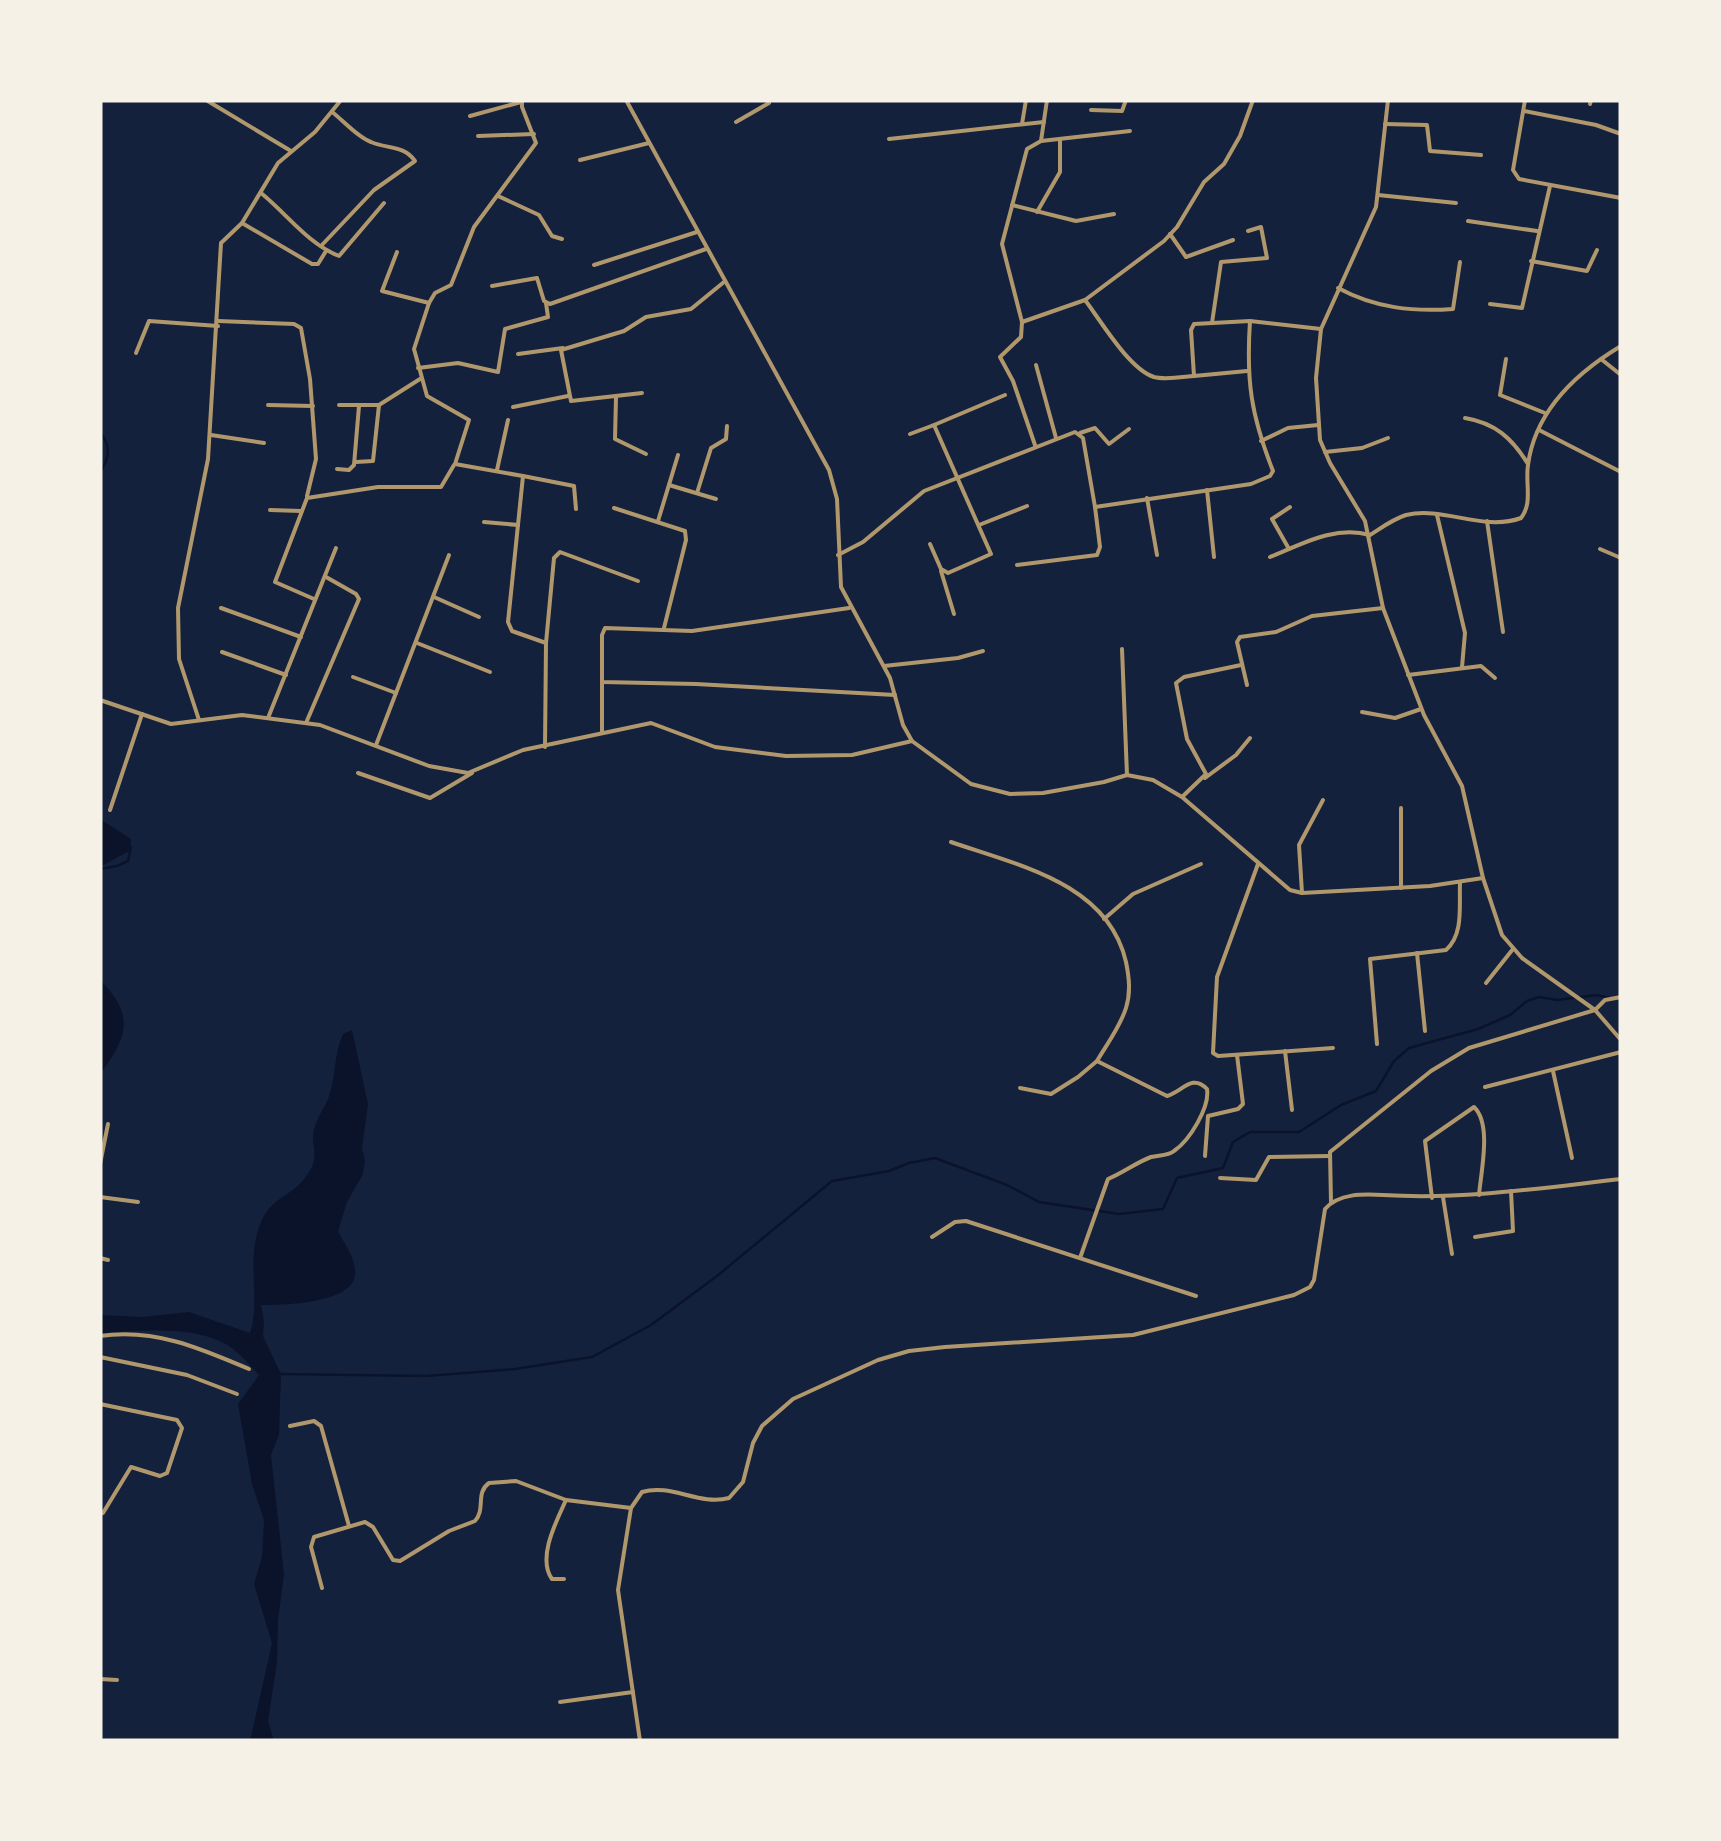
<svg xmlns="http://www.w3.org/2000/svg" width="1721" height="1841" font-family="'Alegreya Sans',sans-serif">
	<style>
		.water { fill: #0b132b }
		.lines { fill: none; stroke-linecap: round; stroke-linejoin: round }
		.stream { stroke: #0b132b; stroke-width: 2.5 }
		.minor { stroke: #b1986c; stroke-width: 4 }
	</style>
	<rect width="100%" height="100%" fill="#14213d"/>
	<g class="water">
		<polygon points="100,819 131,839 131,850 100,867"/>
		<path d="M100,980C136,1016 127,1038 100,1074Z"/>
		<path d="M352,1030L368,1104L362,1148L365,1161L363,1174L347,1202L338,1231C344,1244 357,1259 355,1275C352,1304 282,1305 261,1305L264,1321L263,1336L281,1374L279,1435L271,1455L284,1574L278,1620L277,1663L268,1721L274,1741H250L272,1643L254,1584L262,1557L264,1520L252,1484L238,1404L259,1375C249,1365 237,1349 224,1343C189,1325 139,1331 100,1333V1315L142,1317L189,1312L250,1333C260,1302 248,1267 257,1234C268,1193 291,1201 309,1172C318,1158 313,1150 313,1136C314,1119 326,1108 330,1093C336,1073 334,1054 343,1034Z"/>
	</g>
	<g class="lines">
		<g class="stream">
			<path d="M100,432C111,446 110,457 100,472"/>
			<polyline points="100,869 117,866 128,861 131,847"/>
			<polyline points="281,1374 426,1376 515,1369 592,1357 651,1325 717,1276 832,1181 889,1171 909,1163 935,1158 1007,1185 1039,1202 1119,1214 1163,1209 1177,1178 1223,1168 1233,1142 1250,1132 1299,1132 1341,1105 1376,1091 1394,1061 1409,1048 1478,1029 1510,1015 1527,1001 1539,997 1557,1000 1597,995 1610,998"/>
		</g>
		<g class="minor">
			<polyline points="206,100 291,151"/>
			<polyline points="522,100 522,107 536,143 474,227 451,285 435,293 429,303 414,349 427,396 469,420 455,464 523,476 508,622 512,631 546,643 545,747"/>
			<polyline points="626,100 829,470 837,499 841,587 890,678 903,725 912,741 971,784 1010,794 1043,793 1104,782 1127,775 1153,780 1182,797 1290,890 1302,893 1430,886 1483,878"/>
			<polyline points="1047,100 1041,141 1027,149 1002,244 1022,322 1085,300 1164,241 1177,227 1204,182 1224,164 1240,136 1253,100"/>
			<polyline points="1388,100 1376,207 1321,329 1316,378 1320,440 1330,463 1365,521 1383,608 1424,715 1462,786 1483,878 1502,935 1522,958 1595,1010 1621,1040"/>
			<polyline points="1525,100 1513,170 1519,179 1621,198"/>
			<polyline points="1590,104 1591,100"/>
			<polyline points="1091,110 1122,111 1126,100"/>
			<polyline points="1524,111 1596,125 1621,134"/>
			<polyline points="470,116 521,102"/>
			<polyline points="736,122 769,103"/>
			<polyline points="1022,124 1026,100"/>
			<polyline points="1385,124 1427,125 1430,151 1481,155"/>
			<polyline points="478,136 534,134"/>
			<polyline points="889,139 1044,122"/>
			<polyline points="1041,141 1130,131"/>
			<polyline points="580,160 649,143"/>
			<path d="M261,193C286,213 308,244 339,256L384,203"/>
			<polyline points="1378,195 1456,203"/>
			<polyline points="498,196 539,215 552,236 562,239"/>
			<polyline points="1012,205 1076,221 1114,214"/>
			<polyline points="1037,212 1060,172 1060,139"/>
			<polyline points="1468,221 1537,231"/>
			<polyline points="242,223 312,264 318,264 326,251"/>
			<polyline points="1170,234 1186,257 1233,240"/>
			<path d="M321,246L374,190L415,161C404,145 387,149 371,142C357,137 344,121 332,112"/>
			<polyline points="397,252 382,291 429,303"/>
			<polyline points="1531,261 1587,271 1597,250"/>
			<polyline points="594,265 697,232"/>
			<polyline points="492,286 537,278 544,301 550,304 706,249"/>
			<path d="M1338,288C1375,308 1413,312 1453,309L1460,262"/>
			<path d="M1085,300C1101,321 1129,369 1154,377C1165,380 1182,377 1194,376"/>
			<polyline points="1490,304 1522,308 1550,186"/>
			<polyline points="218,321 294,324 301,328 310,379 316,459 307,496"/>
			<polyline points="1022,322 1021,337 1000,357 1013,381 1035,445"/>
			<polyline points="1212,323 1221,262 1267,258 1261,227 1248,231"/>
			<polyline points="136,353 149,321 218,326"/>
			<polyline points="518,354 563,348"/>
			<polyline points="1506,359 1500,395 1545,413"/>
			<polyline points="1601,359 1621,375"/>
			<polyline points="1036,365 1056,438"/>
			<polyline points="418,368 458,363 498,372 505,329 548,317 546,303"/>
			<polyline points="1247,371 1194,376 1191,330 1194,324 1250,321 1321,329"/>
			<polyline points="642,393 571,401 561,350 624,331 646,317 691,309 724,282"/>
			<polyline points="616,397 615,439 646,454"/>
			<polyline points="268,405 313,406"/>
			<polyline points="339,405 379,405 420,379"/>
			<polyline points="513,407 568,396"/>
			<path d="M1465,418C1495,423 1512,438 1528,464"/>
			<polyline points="1539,430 1621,472"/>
			<polyline points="1080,433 1095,428 1109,444 1129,429"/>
			<polyline points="910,434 934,425"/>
			<polyline points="211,435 264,443"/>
			<polyline points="1261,441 1288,428 1318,425"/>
			<polyline points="1325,452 1362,448 1388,438"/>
			<polyline points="356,462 373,461 379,405"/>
			<polyline points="337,469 349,470 354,465 359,406"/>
			<polyline points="497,470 508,420"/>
			<polyline points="523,476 574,486 576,509"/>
			<polyline points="669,485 716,499"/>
			<polyline points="1207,490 1214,557"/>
			<polyline points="697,493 711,448 726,439 727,426"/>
			<polyline points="1147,498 1157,555"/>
			<polyline points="614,508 685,531 686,540 664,628"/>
			<polyline points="270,510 301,511"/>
			<polyline points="1437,515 1465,633 1462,667"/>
			<polyline points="658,521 678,455"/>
			<polyline points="1487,521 1503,632"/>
			<polyline points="484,522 518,525"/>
			<polyline points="979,525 1027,506"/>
			<polyline points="930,544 941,569 948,573 991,554 934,425 1005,395"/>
			<polyline points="1289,549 1272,519 1290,507"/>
			<polyline points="1600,549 1621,558"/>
			<path d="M838,555L863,542L924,491L1075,432L1083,438L1095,507L1251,484L1270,476L1273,471C1251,415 1246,381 1250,321"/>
			<path d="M1270,557C1302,544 1335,525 1370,535C1381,528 1393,519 1406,515C1444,506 1483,532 1521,518C1533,503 1525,483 1528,465C1535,411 1576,373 1621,346"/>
			<polyline points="1017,565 1097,555 1100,547 1095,507"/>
			<polyline points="941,571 954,614"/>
			<polyline points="434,597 479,617"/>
			<polyline points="314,599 275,582 307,498 378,487 441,487 454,465"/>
			<polyline points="221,608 301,637"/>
			<polyline points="849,608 692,631 605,628 602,635 602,682 696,684 895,695"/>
			<polyline points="417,643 490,672"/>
			<polyline points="546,643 554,558 560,552 638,581"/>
			<polyline points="1122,649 1127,775"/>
			<polyline points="222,652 286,675"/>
			<polyline points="884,666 958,658 983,651"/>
			<polyline points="1408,675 1481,666 1495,678"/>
			<polyline points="353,677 396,693"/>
			<polyline points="1247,685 1237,642 1240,637 1276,632 1312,616 1383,608"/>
			<polyline points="100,700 171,724 242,715 320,725 429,766 468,773 523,750 651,723 715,747 786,756 852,755 912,741"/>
			<polyline points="1362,712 1395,718 1421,709"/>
			<polyline points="268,718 336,548"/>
			<polyline points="199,720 179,659 178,608 208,459 221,243 242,223 278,163 315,132 341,100"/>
			<polyline points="306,723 359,599 356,594 326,577"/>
			<polyline points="602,733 602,682"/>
			<polyline points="376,745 449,555"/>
			<polyline points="358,773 430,798 472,773"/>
			<polyline points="1205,778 1236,755 1250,738"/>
			<polyline points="1182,797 1206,774 1187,739 1176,683 1184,677 1241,665"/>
			<polyline points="1401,808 1401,888"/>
			<polyline points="110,810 142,714"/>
			<path d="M951,842C1017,865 1108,883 1126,962C1129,977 1131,992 1126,1008C1120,1027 1107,1044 1097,1061L1167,1096C1182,1092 1192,1073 1207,1089C1210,1107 1190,1140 1174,1151C1168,1156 1159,1155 1151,1157C1137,1162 1123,1173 1108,1179L1080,1258"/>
			<polyline points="1258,864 1217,977 1213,1053 1218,1056 1333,1048"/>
			<polyline points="1302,893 1299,845 1323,800"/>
			<polyline points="1104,919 1133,894 1201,864"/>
			<polyline points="1417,953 1425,1031"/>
			<polyline points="1486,983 1513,949"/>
			<path d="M1377,1044L1370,959L1446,950C1464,934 1459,906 1460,883"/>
			<polyline points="1285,1051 1292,1110"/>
			<polyline points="1553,1071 1572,1158"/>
			<polyline points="1485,1087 1621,1052"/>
			<polyline points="1020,1088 1051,1094 1078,1077 1097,1061"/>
			<polyline points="1205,1156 1208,1116 1238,1109 1243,1104 1237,1055"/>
			<polyline points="100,1164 108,1124"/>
			<polyline points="1220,1178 1256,1180 1269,1157 1329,1156"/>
			<polyline points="100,1197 138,1202"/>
			<polyline points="1443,1197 1452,1254"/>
			<path d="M1432,1198L1425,1141L1474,1107C1492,1124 1481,1171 1479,1195"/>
			<polyline points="1331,1202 1330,1152 1431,1071 1469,1048 1595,1010 1605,1000 1621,997"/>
			<polyline points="932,1237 955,1222 966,1221 1196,1296"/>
			<polyline points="1475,1237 1513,1231 1511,1191"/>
			<polyline points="100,1258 108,1260"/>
			<path d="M100,1336C154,1328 200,1348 249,1369"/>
			<polyline points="100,1357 187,1375 237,1394"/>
			<polyline points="100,1404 177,1420 182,1428 167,1473 160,1476 131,1467 103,1513"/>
			<polyline points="290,1426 314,1421 321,1426 349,1526"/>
			<path d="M564,1579H552C537,1558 556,1522 566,1500"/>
			<path d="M322,1588L311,1547L314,1537L365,1522L373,1527L393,1560L400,1561L449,1531L475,1521C486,1509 475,1493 489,1483L516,1481L566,1500L631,1508"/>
			<polyline points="100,1679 117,1680"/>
			<polyline points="560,1702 633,1692"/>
			<path d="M640,1741L618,1590L631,1508L642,1492C671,1483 699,1506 729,1498L743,1482L753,1443L762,1426L793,1399L878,1360L909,1351L945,1347L1133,1335L1294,1295L1310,1287L1314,1280L1325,1209C1339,1193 1363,1194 1383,1195C1463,1200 1541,1188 1621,1179"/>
		</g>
	</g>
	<rect width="1721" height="1841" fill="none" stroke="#f6f1e7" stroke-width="205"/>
</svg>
